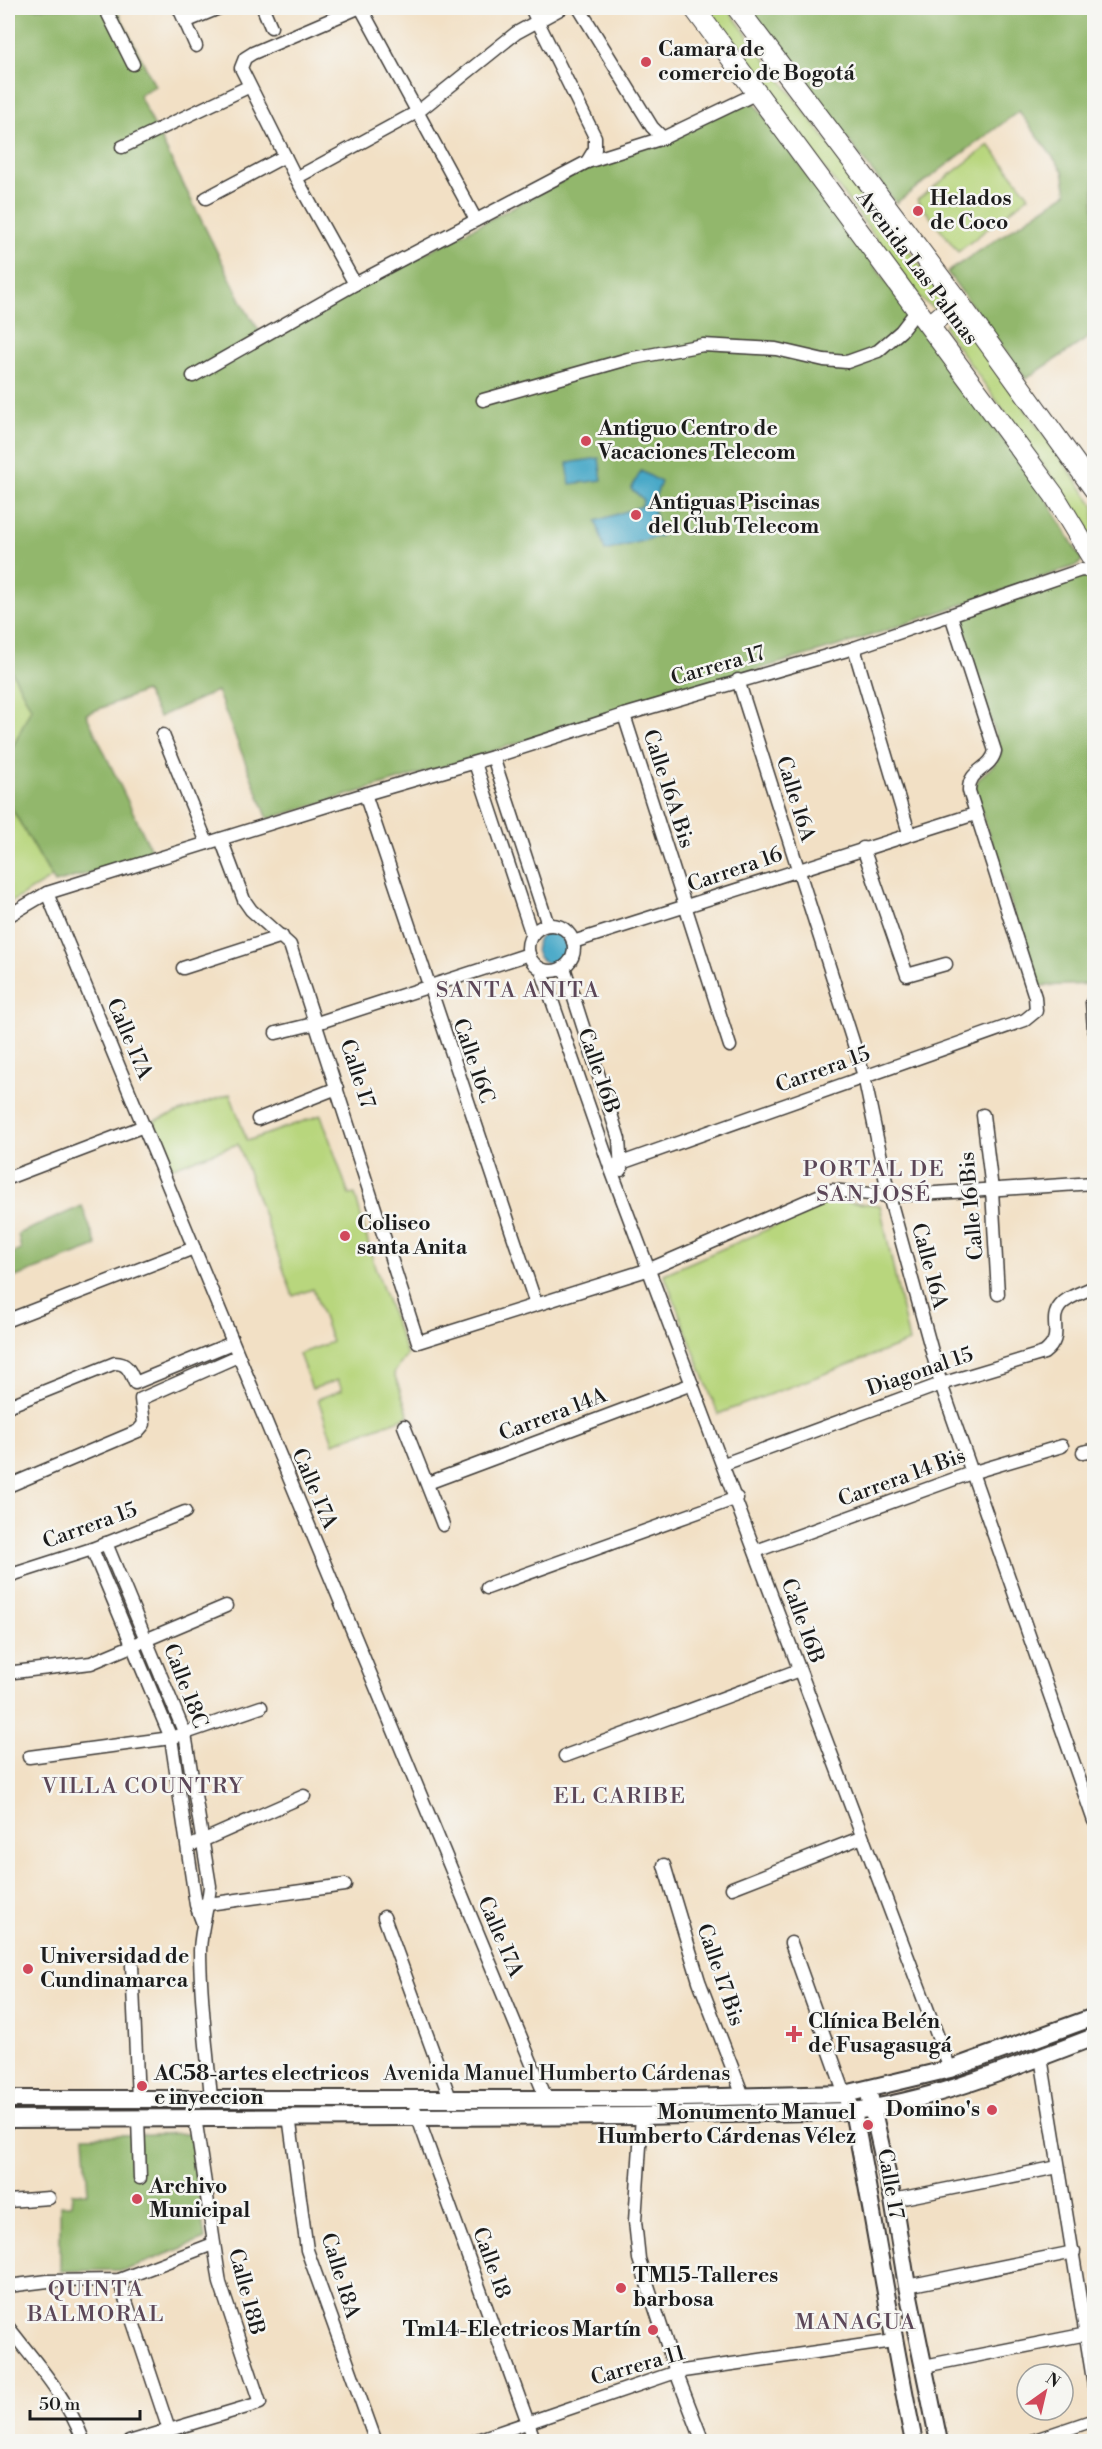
<svg xmlns="http://www.w3.org/2000/svg" width="1102" height="2449" font-family="'Libre Bodoni',serif">
	<style>
		.green { fill: #b8d67d; stroke: #6a794c; stroke-width: 1.5 }
		.forest { fill: #92b76c; stroke: #576a44; stroke-width: 1.5 }
		.water { fill: #48a9c8; stroke: #326272; stroke-width: 1.5 }
		.lines { fill: none; stroke-linecap: round; stroke-linejoin: round }
		.street-casing { stroke: #3c3935; stroke-width: 15 }
		.secondary-casing { stroke: #3c3935; stroke-width: 20 }
		.primary-casing { stroke: #3c3935; stroke-width: 22 }
		.street { stroke: #fff; stroke-width: 12 }
		.secondary { stroke: #fff; stroke-width: 16 }
		.primary { stroke: #fff; stroke-width: 20 }
		.poi-dot { fill: #d1495b; stroke: #f6f6f2; stroke-width: 2 }
		.labels { text-anchor: middle; dominant-baseline: central; stroke-width: 5; stroke-linejoin: round; paint-order: stroke }
		.poi-label { font-size: 21px; font-weight: bold; fill: #1c1c1c; stroke: #f6f6f2; text-anchor: start }
		.street-label { font-size: 21px; fill: #1c1c1c; stroke: #f6f6f2 }
		.neighbourhood-label { font-size: 22px; letter-spacing: 1.5px; fill: #5c4758; stroke: #f6f6f2 }
	</style>
	<rect width="100%" height="100%" fill="#f6f6f2"/>
	<filter id="ink" filterUnits="userSpaceOnUse"><feTurbulence type="fractalNoise" baseFrequency=".0167" numOctaves="2"/><feDisplacementMap in="SourceGraphic" scale="12" xChannelSelector="R" yChannelSelector="G"/><feConvolveMatrix kernelMatrix="1 2 1 2 8 2 1 2 1" color-interpolation-filters="sRGB"/></filter>
	<filter id="wash" filterUnits="userSpaceOnUse"><feTurbulence type="fractalNoise" baseFrequency=".008" numOctaves="4" result="noise"/><feDisplacementMap in="SourceGraphic" scale="24" xChannelSelector="R" yChannelSelector="G"/><feGaussianBlur stdDeviation="1.35" result="paint"/><feColorMatrix in="noise" values="0 0 0 0 0 0 0 0 0 0 0 0 0 0 0 0 0 1.4 0 .05"/><feComposite in="paint" operator="in"/></filter>
	<g filter="url(#wash)">
		<rect width="100%" height="100%" fill="#f2e0c5"/>
		<g class="green">
			<polygon points="705,8 727,8 942,295 944,300 936,310 922,300"/>
			<polygon points="989,145 1029,196 958,252 917,200"/>
			<polygon points="953,317 962,321 1094,505 1094,543 1067,498 946,331 945,325"/>
			<polygon points="8,664 32,708 8,758"/>
			<polygon points="8,802 53,877 8,904"/>
			<polygon points="230,1094 247,1141 321,1115 349,1195 355,1194 374,1264 407,1355 394,1373 409,1416 333,1443 318,1399 342,1390 338,1380 312,1389 299,1354 332,1342 313,1289 293,1296 238,1144 170,1168 154,1121"/>
			<polygon points="833,1201 880,1205 909,1342 718,1414 664,1274"/>
		</g>
		<g class="forest">
			<polygon points="8,8 116,8 155,86 139,95 247,312 266,341 361,287 593,165 752,100 1046,498 1082,560 1078,565 852,642 623,709 459,762 268,819 217,691 159,717 145,691 86,714 153,854 55,883 8,802 8,758 31,708 8,664"/>
			<polygon points="748,8 1094,8 1094,334 1026,379 947,272 1067,193 1063,171 1019,111 896,203"/>
			<path d="M1081,576H1089L1094,581V984L1037,986L975,791C975,772 997,771 1001,752L958,618Z"/>
			<polygon points="82,1206 97,1246 8,1280 8,1255 21,1250 18,1234"/>
			<polygon points="190,2133 205,2239 126,2270 60,2271 60,2205 71,2205 72,2193 88,2193 84,2136"/>
		</g>
		<g class="water">
			<polygon points="599,458 602,480 570,484 567,463"/>
			<polygon points="641,471 661,482 652,505 661,536 605,551 596,521 642,506 643,499 631,489"/>
			<circle cx="551" cy="948" r="15"/>
		</g>
	</g>
	<g filter="url(#ink)">
		<g class="lines">
			<defs>
				<g id="street">
					<polyline points="105,8 133,64"/>
					<polyline points="179,8 196,46"/>
					<polyline points="263,8 271,27"/>
					<polyline points="361,8 476,220"/>
					<polyline points="579,8 652,127 663,138 757,93"/>
					<polyline points="185,22 219,8"/>
					<polyline points="122,147 248,87"/>
					<polyline points="587,162 663,138"/>
					<polyline points="296,178 419,111 516,33 562,8"/>
					<polyline points="206,198 285,156"/>
					<polyline points="355,284 296,178 241,68 245,58 253,53 358,8"/>
					<polyline points="193,376 355,284 587,162 595,149 595,137 531,8"/>
					<polyline points="483,400 628,359 703,345 776,349 824,360 847,362 878,351 901,331 918,309"/>
					<polyline points="854,648 909,833"/>
					<polyline points="738,680 864,1076 889,1196 941,1384 1094,1821"/>
					<polyline points="624,715 730,1046"/>
					<polyline points="163,735 207,843"/>
					<polyline points="493,757 548,925"/>
					<polyline points="475,763 532,935"/>
					<polyline points="365,794 536,1304"/>
					<polyline points="221,839 244,900 251,910 290,945 418,1342 650,1269 832,1190 889,1196 1094,1183"/>
					<polyline points="863,848 907,975 946,964"/>
					<polyline points="47,893 546,2098"/>
					<polyline points="8,916 47,893 365,794 493,757 624,715 854,648 1081,570 1094,571"/>
					<circle cx="551" cy="948" r="23"/>
					<polyline points="573,942 975,814"/>
					<polyline points="564,967 619,1139 621,1170"/>
					<polyline points="183,968 282,936"/>
					<polyline points="541,969 610,1167 950,2069"/>
					<polyline points="1092,1002 1094,1030"/>
					<polyline points="276,1033 317,1023 529,954"/>
					<polyline points="983,1115 992,1190 998,1294"/>
					<polyline points="258,1119 337,1088"/>
					<path d="M610,1167L1025,1020L1036,1011L1035,997L969,791C968,769 991,770 995,751L951,615"/>
					<polyline points="8,1178 144,1126"/>
					<polyline points="8,1320 194,1248"/>
					<path d="M8,1406L115,1363C128,1363 130,1372 135,1383L232,1343"/>
					<polyline points="404,1426 443,1525"/>
					<polyline points="1083,1452 1094,1450"/>
					<path d="M724,1464L941,1384L1044,1353C1066,1336 1047,1322 1060,1306C1068,1296 1084,1292 1094,1287"/>
					<polyline points="428,1483 692,1384"/>
					<polyline points="8,1486 138,1431 144,1424 141,1399 238,1356"/>
					<path d="M106,1543L185,1734L210,1886C208,1908 201,1927 200,1950C200,1999 207,2049 211,2098"/>
					<polyline points="92,1549 171,1738 196,1905 202,1921"/>
					<polyline points="756,1551 971,1473 1062,1446"/>
					<polyline points="8,1576 92,1549 185,1512"/>
					<polyline points="487,1588 737,1498"/>
					<polyline points="14,1672 91,1663 226,1606"/>
					<polyline points="565,1756 799,1670"/>
					<polyline points="29,1757 171,1738 261,1707"/>
					<polyline points="195,1844 304,1796"/>
					<polyline points="664,1865 699,1981 743,2096"/>
					<polyline points="732,1888 860,1838"/>
					<polyline points="201,1905 345,1885"/>
					<polyline points="384,1917 450,2098"/>
					<polyline points="791,1943 845,2094"/>
					<polyline points="132,1965 138,2099"/>
					<polyline points="1041,2057 1094,2386"/>
					<polyline points="415,2110 535,2442"/>
					<polyline points="289,2116 307,2250 376,2442"/>
					<polyline points="642,2116 635,2221 639,2259 676,2372 703,2442"/>
					<polyline points="138,2118 140,2178"/>
					<polyline points="893,2200 1058,2167"/>
					<polyline points="8,2201 49,2198"/>
					<polyline points="119,2280 169,2430"/>
					<polyline points="8,2286 48,2281 119,2280 213,2244"/>
					<polyline points="907,2286 1074,2252"/>
					<path d="M8,2327C37,2364 67,2397 84,2442"/>
					<polyline points="924,2366 1087,2334"/>
					<polyline points="129,2442 260,2403 220,2283 195,2117"/>
					<polyline points="471,2442 676,2372 893,2341"/>
					<polyline points="1029,2442 1094,2420"/>
				</g>
				<g id="secondary">
					<polyline points="870,2098 893,2200 907,2286 939,2442"/>
					<polyline points="8,2099 643,2099 845,2094 950,2069 1094,2017"/>
					<path d="M848,2101L853,2111C875,2221 891,2332 914,2442"/>
					<path d="M8,2119L642,2116L853,2111C936,2100 1017,2066 1094,2037"/>
				</g>
				<g id="primary">
					<polyline points="694,8 1054,495 1094,561"/>
					<polyline points="737,8 958,301 1094,489"/>
					<polyline points="930,325 958,301"/>
				</g>
			</defs>
			<use href="#street" class="street-casing"/>
			<use href="#secondary" class="secondary-casing"/>
			<use href="#primary" class="primary-casing"/>
			<use href="#street" class="street"/>
			<use href="#secondary" class="secondary"/>
			<use href="#primary" class="primary"/>
		</g>
	</g>
	<g class="poi-dot">
		<circle cx="646" cy="62" r="6"/>
		<circle cx="918" cy="211" r="6"/>
		<circle cx="586" cy="441" r="6"/>
		<circle cx="636" cy="515" r="6"/>
		<circle cx="345" cy="1236" r="6"/>
		<circle cx="28" cy="1969" r="6"/>
		<path d="M791 2025h6v6h6v6h-6v6h-6v-6h-6v-6h6z"/>
		<circle cx="142" cy="2086" r="6"/>
		<circle cx="992" cy="2110" r="6"/>
		<circle cx="868" cy="2125" r="6"/>
		<circle cx="137" cy="2199" r="6"/>
		<circle cx="621" cy="2288" r="6"/>
		<circle cx="653" cy="2330" r="6"/>
	</g>
	<g class="labels">
		<g class="poi-label">
			<text x="658" y="50">Camara de<tspan x="658" dy="24">comercio de Bogotá</tspan></text>
			<text x="930" y="199">Helados<tspan x="930" dy="24">de Coco</tspan></text>
			<text x="598" y="429">Antiguo Centro de<tspan x="598" dy="24">Vacaciones Telecom</tspan></text>
			<text x="648" y="503">Antiguas Piscinas<tspan x="648" dy="24">del Club Telecom</tspan></text>
			<text x="357" y="1224">Coliseo<tspan x="357" dy="24">santa Anita</tspan></text>
			<text x="40" y="1957">Universidad de<tspan x="40" dy="24">Cundinamarca</tspan></text>
			<text x="808" y="2022">Clínica Belén<tspan x="808" dy="24">de Fusagasugá</tspan></text>
			<text x="154" y="2074">AC58-artes electricos<tspan x="154" dy="24">e inyeccion</tspan></text>
			<text x="980" y="2110" text-anchor="end">Domino's</text>
			<text x="856" y="2113" text-anchor="end">Monumento Manuel<tspan x="856" dy="24">Humberto Cárdenas Vélez</tspan></text>
			<text x="149" y="2187">Archivo<tspan x="149" dy="24">Municipal</tspan></text>
			<text x="633" y="2276">TM15-Talleres<tspan x="633" dy="24">barbosa</tspan></text>
			<text x="641" y="2330" text-anchor="end">Tm14-Electricos Martín</text>
		</g>
		<g class="street-label">
			<text transform="translate(917 268) rotate(53)">Avenida Las Palmas</text>
			<text transform="translate(718 666) rotate(-16)">Carrera 17</text>
			<text transform="translate(668 789) rotate(72)">Calle 16A Bis</text>
			<text transform="translate(795 799) rotate(73)">Calle 16A</text>
			<text transform="translate(735 870) rotate(-19)">Carrera 16</text>
			<text transform="translate(129 1039) rotate(67)">Calle 17A</text>
			<text transform="translate(473 1061) rotate(71)">Calle 16C</text>
			<text transform="translate(823 1070) rotate(-20)">Carrera 15</text>
			<text transform="translate(598 1071) rotate(71)">Calle 16B</text>
			<text transform="translate(357 1074) rotate(72)">Calle 17</text>
			<text transform="translate(972 1206) rotate(-95)">Calle 16 Bis</text>
			<text transform="translate(929 1266) rotate(75)">Calle 16A</text>
			<text transform="translate(920 1372) rotate(-19)">Diagonal 15</text>
			<text transform="translate(553 1415) rotate(-21)">Carrera 14A</text>
			<text transform="translate(902 1478) rotate(-20)">Carrera 14 Bis</text>
			<text transform="translate(314 1489) rotate(67)">Calle 17A</text>
			<text transform="translate(90 1526) rotate(-20)">Carrera 15</text>
			<text transform="translate(802 1621) rotate(70)">Calle 16B</text>
			<text transform="translate(185 1686) rotate(69)">Calle 18C</text>
			<text transform="translate(500 1937) rotate(67)">Calle 17A</text>
			<text transform="translate(720 1975) rotate(71)">Calle 17 Bis</text>
			<text x="557" y="2074">Avenida Manuel Humberto Cárdenas</text>
			<text transform="translate(890 2184) rotate(80)">Calle 17</text>
			<text transform="translate(491 2263) rotate(70)">Calle 18</text>
			<text transform="translate(340 2276) rotate(73)">Calle 18A</text>
			<text transform="translate(246 2292) rotate(75)">Calle 18B</text>
			<text transform="translate(638 2366) rotate(-16)">Carrera 11</text>
		</g>
		<g class="neighbourhood-label">
			<text x="518" y="990">SANTA ANITA</text>
			<text x="874" y="1169">PORTAL DE<tspan x="874" dy="25">SAN JOSÉ</tspan></text>
			<text x="143" y="1786">VILLA COUNTRY</text>
			<text x="620" y="1796">EL CARIBE</text>
			<text x="96" y="2289">QUINTA<tspan x="96" dy="25">BALMORAL</tspan></text>
			<text x="856" y="2322">MANAGUA</text>
		</g>
	</g>
	<rect width="1102" height="2449" fill="none" stroke="#f6f6f2" stroke-width="30"/>
	<g transform="translate(1045 2392) rotate(34)"><circle r="28" fill="#f6f6f2" stroke="#9f9f9c" stroke-width="1.5"/>
	<path d="M0-4.5L10 22L0 15L-10 22Z" fill="#d1495b"/>
	<text y="-9" font-size="16" font-weight="bold" text-anchor="middle" fill="#1c1c1c">N</text>
	</g>
	<path d="M30 2410v9h110v-9" fill="none" stroke="#1c1c1c" stroke-width="3"/>
	<text x="39" y="2410" font-size="18" fill="#1c1c1c" stroke="#f6f6f2" stroke-width="4.5" paint-order="stroke">50 m</text>
</svg>
